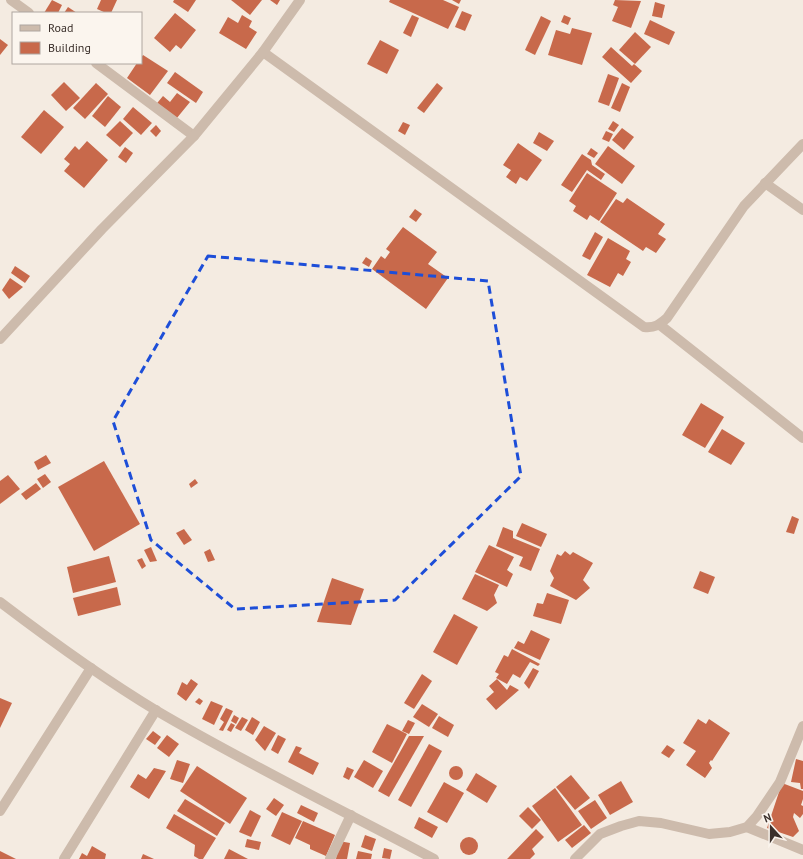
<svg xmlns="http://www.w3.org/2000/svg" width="803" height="859" font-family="'PT Sans',sans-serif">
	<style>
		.building { fill: #c8694b }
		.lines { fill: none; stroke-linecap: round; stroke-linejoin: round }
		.street { stroke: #cdbbac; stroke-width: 10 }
		.marked { fill: none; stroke: #1d4ed8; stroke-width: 3; stroke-dasharray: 8 5; stroke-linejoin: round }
	</style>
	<rect width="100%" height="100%" fill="#f4ebe1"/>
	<g class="building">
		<polygon points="52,0 62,5 58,13 44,13"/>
		<polygon points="101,0 117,0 111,13 106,13 97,9"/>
		<polygon points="174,0 196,0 188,12 173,2"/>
		<polygon points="231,0 262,0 250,15"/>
		<polygon points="270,0 280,0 277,5"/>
		<polygon points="390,0 443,0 459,7 448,29 389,2"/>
		<polygon points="452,0 461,0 459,4"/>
		<polygon points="615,0 641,1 631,28 612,21 618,7 613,5"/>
		<polygon points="655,2 665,5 662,18 652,16"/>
		<polygon points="68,7 77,13 64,13"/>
		<polygon points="462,11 472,15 465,31 455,27"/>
		<polygon points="175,13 196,30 181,49 176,45 170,52 154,38"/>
		<polygon points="242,15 252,21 249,27 257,32 246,49 219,33 228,17 238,23"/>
		<polygon points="412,15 419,18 411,37 403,33"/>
		<polygon points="564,15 571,18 568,25 561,22"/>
		<polygon points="541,16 551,21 535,55 525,50"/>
		<polygon points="650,20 675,32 669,45 644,34"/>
		<polygon points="572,28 592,33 582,65 548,55 556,30 570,34"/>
		<polygon points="635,32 651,47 635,64 619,50"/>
		<polygon points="0,39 8,45 0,55"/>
		<polygon points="380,40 399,50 387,74 367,64"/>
		<polygon points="611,47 632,66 634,64 642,71 631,83 602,57"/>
		<polygon points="143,55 168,71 150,95 127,78 137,63 141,63 141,58"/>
		<polygon points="175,72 203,92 196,103 167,83"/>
		<polygon points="608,74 619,78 609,106 598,102"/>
		<polygon points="64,82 80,98 66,111 51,95"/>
		<polygon points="96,83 108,94 85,119 73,108"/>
		<polygon points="437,83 443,88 424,113 417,108"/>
		<polygon points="622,83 630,87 620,112 611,108"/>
		<polygon points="177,93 190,102 172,124 153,108 163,96 170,102"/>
		<polygon points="108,96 121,107 105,127 92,116"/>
		<polygon points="133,107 152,123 141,135 123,119"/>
		<polygon points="44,110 64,127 41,154 21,137"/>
		<polygon points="120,121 133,133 120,147 106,135"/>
		<polygon points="613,121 619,125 614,132 608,129"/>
		<polygon points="403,122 410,125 405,135 398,131"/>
		<polygon points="156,125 161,131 156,137 150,131"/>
		<polygon points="622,128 634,137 624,150 612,140"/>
		<polygon points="606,131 613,134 609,142 602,139"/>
		<polygon points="539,132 554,141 547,151 533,143"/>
		<polygon points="87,141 108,160 84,188 64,171 70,164 64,159 75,146 79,150"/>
		<polygon points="518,143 542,160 527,181 520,177 516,184 506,177 511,170 503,165"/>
		<polygon points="608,146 635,166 622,184 595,164"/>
		<polygon points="125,147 133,153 126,163 118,157"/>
		<polygon points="591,148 598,153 594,158 587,154"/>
		<polygon points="582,154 591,160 592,165 605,174 601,180 587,170 572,192 561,185"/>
		<polygon points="587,173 617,193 599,221 590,215 587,220 573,211 576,206 569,201"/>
		<polygon points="627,198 665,224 658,234 666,239 656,253 646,247 643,251 600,222 616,199 623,203"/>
		<polygon points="415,209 422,214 416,222 409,217"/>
		<polygon points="403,227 437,252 428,264 448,278 426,309 372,269 381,256 385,259 390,252 386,249"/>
		<polygon points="595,232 603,237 590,260 582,256"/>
		<polygon points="608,238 630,251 626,259 631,262 623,276 618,273 610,287 587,275"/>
		<polygon points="366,257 372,261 369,267 362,263"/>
		<polygon points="15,266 30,276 25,283 11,273"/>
		<polygon points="10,278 23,287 9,299 2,290"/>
		<polygon points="701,403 724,417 705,448 682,435"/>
		<polygon points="722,429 745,443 731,465 708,452"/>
		<polygon points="46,455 51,463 38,470 34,462"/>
		<polygon points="104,461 140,524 94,551 58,487"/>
		<polygon points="45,474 51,482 43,488 37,479"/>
		<polygon points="8,475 20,489 0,504 0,481"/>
		<polygon points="195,479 198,483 191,488 189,484"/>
		<polygon points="36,483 41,489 26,500 21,494"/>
		<polygon points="792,516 799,519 794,534 786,532"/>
		<polygon points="522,523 547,534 541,547 516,536"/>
		<polygon points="503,527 513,531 513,538 540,549 531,571 519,566 523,557 496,546"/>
		<polygon points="184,529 192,540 184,545 176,533"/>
		<polygon points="489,545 514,557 507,570 513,574 507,587 475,572"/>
		<polygon points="151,547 157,561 150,562 144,550"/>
		<polygon points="210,549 215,560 208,562 204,552"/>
		<polygon points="565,551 570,555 573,552 593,563 583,580 590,588 576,600 550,586 554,578 550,571 557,554 561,556"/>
		<polygon points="109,556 116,582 73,593 67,567"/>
		<polygon points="142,558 146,566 142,569 137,560"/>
		<polygon points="700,571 715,577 708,594 693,588"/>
		<polygon points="475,574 499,585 494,595 497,603 487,611 462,599"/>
		<polygon points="332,578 364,589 351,625 317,622"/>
		<polygon points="117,587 121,605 78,616 73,598"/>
		<polygon points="547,593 569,600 561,624 533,616 537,603 543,604"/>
		<polygon points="454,614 478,627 457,665 433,652"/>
		<polygon points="531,630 550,639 540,660 514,648 518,641 524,644"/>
		<polygon points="512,649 540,664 538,666 530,662 520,678 513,674 507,684 496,678 499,674 495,672 504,655 508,657"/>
		<polygon points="533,668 539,671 529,689 524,683"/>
		<polygon points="422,674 432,681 414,709 404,703"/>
		<polygon points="191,679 198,684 186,701 177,694 182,682 187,685"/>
		<polygon points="497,679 507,690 510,685 519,690 496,710 486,699 494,692 489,686"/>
		<polygon points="0,698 12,703 0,728"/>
		<polygon points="199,698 203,701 200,705 195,702"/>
		<polygon points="211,701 223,706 214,725 202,719"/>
		<polygon points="422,704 438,714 429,727 413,717"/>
		<polygon points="226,708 233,711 223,731 219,730 224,722 220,719"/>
		<polygon points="234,715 239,718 236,724 231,721"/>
		<polygon points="439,716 454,725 448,737 432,728"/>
		<polygon points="242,717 248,720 241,731 235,728"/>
		<polygon points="252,717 260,722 253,735 245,730"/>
		<polygon points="698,719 706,724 709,719 730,733 712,761 711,760 709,763 712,768 705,778 686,765 696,751 683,743"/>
		<polygon points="408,720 415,723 409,734 402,731"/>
		<polygon points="231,723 235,725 231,732 227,730"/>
		<polygon points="387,724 407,734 392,763 372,752"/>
		<polygon points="264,726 276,733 265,751 255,740"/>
		<polygon points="153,731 161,737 155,745 146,739"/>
		<polygon points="167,735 179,744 169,757 157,748"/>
		<polygon points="278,735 286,739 278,754 271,750"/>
		<polygon points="409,736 424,736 389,797 378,791"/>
		<polygon points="429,744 442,751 411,807 398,800"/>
		<polygon points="667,745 675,750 669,758 661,753"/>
		<polygon points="296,746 302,748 299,753 319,763 313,775 288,762"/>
		<polygon points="796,759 803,761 803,789 801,789 800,783 791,782"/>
		<polygon points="177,760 190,764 183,783 170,779"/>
		<polygon points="364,760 383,771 373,788 354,777"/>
		<circle cx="456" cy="773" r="7"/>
		<polygon points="197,766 247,798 230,824 180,791"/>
		<polygon points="347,767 354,770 349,780 343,777"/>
		<polygon points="154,768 166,771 149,799 130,787 138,774 146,779"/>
		<polygon points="476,773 497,786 487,803 466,790"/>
		<polygon points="571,775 590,798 575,810 556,787"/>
		<polygon points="621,781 633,802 610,815 598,795"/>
		<polygon points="444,782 464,793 447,823 427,812"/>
		<polygon points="782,783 803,791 803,799 801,805 803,806 803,814 800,818 794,813 793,817 799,831 793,837 767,828"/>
		<polygon points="555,788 582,825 558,842 532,806"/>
		<polygon points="274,798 284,805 276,816 266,809"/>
		<polygon points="185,799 225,823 217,836 177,811"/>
		<polygon points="595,800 607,818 591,829 578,811"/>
		<polygon points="301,805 318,813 314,822 297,813"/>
		<polygon points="528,807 541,820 532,829 519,816"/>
		<polygon points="250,810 261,816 251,837 239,832"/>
		<polygon points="282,812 302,821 290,845 271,836"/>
		<polygon points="174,814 216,838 203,859 199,859 194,856 195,845 166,828"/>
		<polygon points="419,817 438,827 432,838 414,828"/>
		<polygon points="303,821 335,835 326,856 310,849 310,845 295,838"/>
		<polygon points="584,825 591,833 572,848 565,840"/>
		<polygon points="536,829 544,837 532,849 535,854 530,859 507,859"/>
		<polygon points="365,835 376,839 372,851 361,847"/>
		<circle cx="469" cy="846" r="9"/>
		<polygon points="247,839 261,842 259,850 245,847"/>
		<polygon points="339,841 350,843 347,859 336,859"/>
		<polygon points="92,846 106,854 105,859 79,859 82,853 87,856"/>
		<polygon points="384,848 392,850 390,859 382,858"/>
		<polygon points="229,849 248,859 224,859"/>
		<polygon points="0,851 16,859 0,859"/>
		<polygon points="358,851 372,854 371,859 356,859"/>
		<polygon points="143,854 154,859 141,859"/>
	</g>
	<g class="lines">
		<g class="street">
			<polyline points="11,0 29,13"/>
			<path d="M263,52L644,327C655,328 659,325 667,318L744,206L803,144"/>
			<polyline points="96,63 194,136"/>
			<polyline points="765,183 803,210"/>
			<polyline points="660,325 803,438"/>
			<polyline points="0,339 102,229 194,136 263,52 300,0"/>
			<path d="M0,602C50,640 102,678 157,711C247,764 342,810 434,859"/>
			<polyline points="0,811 91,668"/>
			<polyline points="747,827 803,850"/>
			<polyline points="64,859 156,710"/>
			<polyline points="330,859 351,815"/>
			<polyline points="575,859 600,834 621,826 639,821 661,823 709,834 730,832 747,827 757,816 780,782 803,726"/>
		</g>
	</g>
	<path class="marked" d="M208,256L488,281L521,476L395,600L235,609L151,540L113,421Z"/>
	<rect x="12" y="12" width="130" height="52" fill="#fbf5ee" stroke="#aea6a0"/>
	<rect x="20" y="25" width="20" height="6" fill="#cdbbac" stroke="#aea6a0"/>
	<text x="48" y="32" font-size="12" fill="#3b302b">Road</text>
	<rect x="20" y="42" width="20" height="12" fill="#c8694b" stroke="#aea6a0"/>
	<text x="48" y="52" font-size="12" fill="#3b302b">Building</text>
	<g transform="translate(771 827) rotate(339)" stroke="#fbf5ee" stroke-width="3" paint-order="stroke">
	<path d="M0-3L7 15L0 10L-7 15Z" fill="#3b302b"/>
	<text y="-6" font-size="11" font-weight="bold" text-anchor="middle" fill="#3b302b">N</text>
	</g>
</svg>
